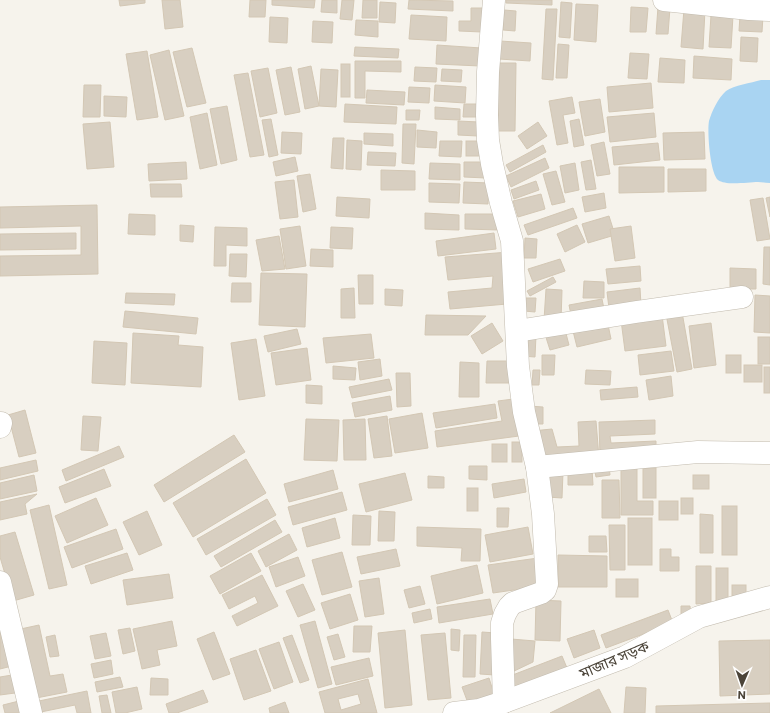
<svg xmlns="http://www.w3.org/2000/svg" width="770" height="713" font-family="Commissioner,'Noto Sans Bengali',sans-serif">
	<style>
		.water { fill: #a9d4f2 }
		.building { fill: #d8cfc1; stroke: #d3c7b4; fill-rule: evenodd }
		.lines { fill: none; stroke-linecap: round; stroke-linejoin: round }
		.minor-casing { stroke: #c2bbae; stroke-width: 23 }
		.minor { stroke: #fff; stroke-width: 22 }
		.labels { text-anchor: middle; dominant-baseline: central; stroke-width: 3.5; stroke-linejoin: round; paint-order: stroke }
		.street-label { font-size: 15px; fill: #4b4439; stroke: #fff }
	</style>
	<rect width="100%" height="100%" fill="#f6f3ec"/>
	<path class="water" d="M761,80H770V183C766,183 762,182 758,182C748,182 726,186 718,180C710,173 707,131 709,121C712,111 718,98 726,91C734,85 751,83 761,80Z"/>
	<g class="building">
		<polygon points="119,0 145,0 145,3 120,6"/>
		<polygon points="162,0 180,0 183,27 165,29"/>
		<polygon points="250,0 266,0 265,17 249,17"/>
		<polygon points="272,0 315,0 314,8 272,5"/>
		<polygon points="322,0 337,0 337,13 321,12"/>
		<polygon points="342,0 354,0 352,20 340,19"/>
		<polygon points="363,0 377,0 377,18 362,18"/>
		<polygon points="409,0 453,1 453,11 408,9"/>
		<polygon points="506,0 552,0 552,5 506,3"/>
		<polygon points="380,2 396,3 395,23 379,22"/>
		<polygon points="561,2 572,3 570,38 559,37"/>
		<polygon points="576,4 598,5 596,42 574,40"/>
		<polygon points="631,7 648,8 646,32 630,32"/>
		<polygon points="658,7 670,8 668,34 656,34"/>
		<polygon points="471,8 484,8 482,32 459,31 459,21 471,21"/>
		<polygon points="546,9 557,9 553,80 542,79"/>
		<polygon points="684,9 705,10 703,49 681,47"/>
		<polygon points="504,10 516,11 515,31 503,30"/>
		<polygon points="411,15 447,17 446,41 409,39"/>
		<polygon points="711,15 733,16 731,48 709,47"/>
		<polygon points="740,15 763,16 762,32 739,31"/>
		<polygon points="270,17 288,18 287,43 269,42"/>
		<polygon points="356,20 378,21 378,37 355,35"/>
		<polygon points="313,21 333,22 332,43 312,42"/>
		<polygon points="741,37 758,38 757,62 740,61"/>
		<polygon points="500,41 531,43 530,61 499,59"/>
		<polygon points="558,44 569,45 567,78 556,78"/>
		<polygon points="437,45 481,48 480,66 436,64"/>
		<polygon points="355,47 399,49 398,58 354,56"/>
		<polygon points="192,48 206,103 187,107 173,52"/>
		<polygon points="169,50 184,116 165,120 150,55"/>
		<polygon points="147,51 158,117 137,120 126,54"/>
		<polygon points="630,53 649,54 647,79 628,78"/>
		<polygon points="694,56 732,59 731,80 693,78"/>
		<polygon points="660,58 685,60 684,83 658,82"/>
		<polygon points="355,61 401,61 401,72 365,71 365,98 355,98"/>
		<polygon points="499,63 516,63 515,131 498,131"/>
		<rect x="341" y="64" width="9" height="33"/>
		<polygon points="311,66 319,106 305,109 298,69"/>
		<polygon points="291,67 300,112 285,115 276,70"/>
		<polygon points="415,67 437,68 436,82 414,81"/>
		<polygon points="268,68 277,113 260,117 251,71"/>
		<polygon points="321,69 338,70 336,107 319,106"/>
		<polygon points="442,69 462,70 461,82 441,81"/>
		<polygon points="248,73 264,155 250,157 234,75"/>
		<polygon points="651,83 653,108 609,112 607,87"/>
		<polygon points="84,85 101,85 100,117 83,117"/>
		<polygon points="435,85 466,87 465,103 434,101"/>
		<polygon points="409,87 430,88 429,103 408,102"/>
		<polygon points="367,90 405,92 404,105 366,103"/>
		<polygon points="104,96 127,97 126,117 104,116"/>
		<polygon points="572,97 575,113 563,115 568,143 557,145 549,101"/>
		<polygon points="600,99 605,132 585,136 579,102"/>
		<polygon points="345,104 397,107 396,124 344,122"/>
		<polygon points="464,104 479,104 478,117 463,117"/>
		<polygon points="227,106 237,160 221,164 210,109"/>
		<polygon points="435,107 460,109 460,120 435,119"/>
		<polygon points="406,110 420,110 419,120 406,120"/>
		<polygon points="207,113 217,165 200,169 190,117"/>
		<polygon points="654,113 656,137 610,142 607,117"/>
		<polygon points="271,119 278,155 269,157 262,120"/>
		<polygon points="579,119 584,145 574,147 570,121"/>
		<polygon points="458,121 479,122 478,136 458,135"/>
		<polygon points="110,122 114,167 87,169 83,124"/>
		<polygon points="538,122 547,136 527,149 518,136"/>
		<polygon points="403,124 416,124 414,164 402,163"/>
		<polygon points="417,130 437,132 436,148 417,147"/>
		<polygon points="282,132 302,133 301,154 281,153"/>
		<polygon points="704,132 705,159 664,160 663,133"/>
		<polygon points="364,133 393,134 393,146 364,144"/>
		<polygon points="333,138 344,138 343,169 331,168"/>
		<polygon points="347,140 362,141 361,170 346,169"/>
		<polygon points="440,141 462,141 461,157 439,156"/>
		<rect x="466" y="141" width="16" height="15"/>
		<polygon points="604,142 610,174 597,176 591,145"/>
		<polygon points="658,143 660,160 614,165 612,147"/>
		<polygon points="543,145 546,152 510,172 506,165"/>
		<polygon points="368,152 396,153 395,166 367,165"/>
		<polygon points="295,157 298,171 276,176 273,162"/>
		<polygon points="545,158 549,168 511,187 506,176"/>
		<polygon points="591,160 596,189 586,190 581,162"/>
		<polygon points="186,162 187,179 149,181 148,164"/>
		<polygon points="464,162 486,162 486,178 464,177"/>
		<polygon points="430,163 460,164 460,180 429,179"/>
		<polygon points="575,163 579,190 565,193 560,166"/>
		<polygon points="619,167 664,167 664,192 619,193"/>
		<polygon points="668,169 706,169 706,191 668,192"/>
		<polygon points="381,170 415,171 415,190 381,190"/>
		<polygon points="556,171 565,202 552,205 543,174"/>
		<polygon points="310,174 316,209 303,212 297,176"/>
		<polygon points="294,180 298,217 280,219 275,182"/>
		<polygon points="536,181 539,190 514,199 511,190"/>
		<polygon points="464,182 489,183 488,204 463,203"/>
		<polygon points="429,183 460,184 459,203 429,202"/>
		<polygon points="150,184 181,184 182,197 151,197"/>
		<polygon points="604,193 606,208 585,212 582,197"/>
		<polygon points="541,194 545,209 518,217 513,201"/>
		<polygon points="337,197 370,199 369,218 336,216"/>
		<polygon points="770,197 770,217 766,198"/>
		<polygon points="763,198 770,239 757,241 750,200"/>
		<polygon points="97,205 98,274 0,276 0,256 81,255 81,226 0,228 0,207"/>
		<polygon points="573,208 577,218 528,235 524,225"/>
		<polygon points="425,213 459,215 459,230 425,229"/>
		<polygon points="129,214 155,215 155,235 128,234"/>
		<polygon points="465,214 499,214 499,230 465,229"/>
		<polygon points="609,216 615,235 588,243 582,224"/>
		<polygon points="180,225 194,226 193,242 180,241"/>
		<polygon points="577,225 585,242 565,252 557,234"/>
		<polygon points="300,226 306,266 286,269 280,229"/>
		<polygon points="631,226 635,258 615,261 610,229"/>
		<polygon points="215,227 247,228 247,246 226,245 226,266 214,266"/>
		<polygon points="331,227 353,228 352,249 330,248"/>
		<polygon points="76,233 76,249 0,250 0,234"/>
		<polygon points="494,233 496,249 438,256 436,241"/>
		<polygon points="279,236 285,269 262,271 256,240"/>
		<polygon points="525,238 537,239 536,258 524,258"/>
		<polygon points="764,247 770,247 770,285 763,284"/>
		<polygon points="311,249 333,250 333,267 310,266"/>
		<polygon points="509,252 507,304 450,309 448,292 492,288 493,276 448,280 445,257"/>
		<polygon points="230,254 247,254 246,277 229,276"/>
		<polygon points="560,259 565,271 533,282 528,269"/>
		<polygon points="640,266 641,281 608,284 606,269"/>
		<polygon points="730,268 756,269 756,289 730,289"/>
		<polygon points="261,273 307,274 305,327 259,325"/>
		<polygon points="358,275 373,275 373,304 359,304"/>
		<polygon points="553,277 556,282 530,296 527,291"/>
		<polygon points="584,281 604,282 604,298 583,298"/>
		<polygon points="232,283 251,283 251,302 231,302"/>
		<polygon points="354,288 355,318 341,318 341,289"/>
		<polygon points="640,288 641,305 609,308 607,292"/>
		<polygon points="385,289 403,290 402,306 385,305"/>
		<polygon points="546,289 562,290 561,321 544,320"/>
		<polygon points="126,293 175,294 174,305 125,303"/>
		<polygon points="755,295 770,296 770,333 754,332"/>
		<polygon points="525,298 536,298 535,312 524,311"/>
		<polygon points="602,299 605,314 572,320 569,305"/>
		<polygon points="125,311 198,318 196,334 123,327"/>
		<polygon points="682,312 692,369 677,372 666,314"/>
		<polygon points="426,315 486,316 468,335 425,335"/>
		<polygon points="662,315 666,346 625,351 621,320"/>
		<polygon points="607,320 611,339 577,347 572,327"/>
		<polygon points="492,323 503,341 482,354 471,336"/>
		<polygon points="711,323 716,365 694,368 689,326"/>
		<polygon points="564,326 569,345 550,350 544,331"/>
		<polygon points="297,329 301,344 268,352 264,336"/>
		<polygon points="133,333 179,336 178,345 203,347 201,387 131,383"/>
		<polygon points="371,334 374,358 326,363 323,338"/>
		<polygon points="523,335 536,335 535,357 522,356"/>
		<rect x="758" y="337" width="12" height="27"/>
		<polygon points="256,339 265,396 239,400 231,343"/>
		<polygon points="94,341 127,343 125,385 92,383"/>
		<polygon points="307,348 311,380 276,385 271,353"/>
		<polygon points="671,351 674,371 640,375 638,355"/>
		<polygon points="542,355 555,355 554,375 542,375"/>
		<rect x="726" y="355" width="15" height="18"/>
		<polygon points="380,359 382,376 360,380 358,362"/>
		<polygon points="487,361 511,361 510,383 486,383"/>
		<polygon points="460,362 479,363 479,397 459,397"/>
		<rect x="744" y="365" width="18" height="17"/>
		<polygon points="333,366 356,368 355,380 333,379"/>
		<rect x="764" y="367" width="6" height="26"/>
		<polygon points="533,370 540,370 539,385 532,385"/>
		<polygon points="586,370 611,371 610,385 585,384"/>
		<polygon points="396,373 410,373 411,406 397,407"/>
		<polygon points="671,376 673,396 649,400 646,380"/>
		<polygon points="389,379 392,390 352,398 349,387"/>
		<polygon points="306,385 322,386 322,404 306,403"/>
		<polygon points="637,387 638,397 601,400 600,390"/>
		<polygon points="390,396 392,410 355,417 352,403"/>
		<polygon points="513,399 519,436 437,447 435,431 502,421 498,401"/>
		<polygon points="495,404 497,418 436,428 433,413"/>
		<polygon points="529,406 543,407 543,424 528,424"/>
		<polygon points="25,410 36,453 19,457 8,415"/>
		<polygon points="422,413 428,448 395,453 389,419"/>
		<polygon points="83,416 101,417 98,451 81,450"/>
		<polygon points="387,416 392,456 374,458 368,419"/>
		<polygon points="306,419 339,420 337,461 304,460"/>
		<polygon points="365,419 366,460 344,460 343,420"/>
		<polygon points="655,420 655,434 610,436 611,443 656,441 656,454 600,456 599,422"/>
		<polygon points="596,421 599,458 540,462 532,431 552,429 557,447 579,446 578,422"/>
		<polygon points="234,435 245,452 164,502 154,485"/>
		<rect x="512" y="442" width="10" height="20"/>
		<rect x="492" y="444" width="15" height="18"/>
		<polygon points="119,446 124,457 66,481 62,470"/>
		<polygon points="246,459 266,493 193,537 173,503"/>
		<polygon points="36,460 38,471 0,480 0,468"/>
		<polygon points="621,463 637,463 637,501 653,501 653,515 621,515"/>
		<polygon points="609,465 610,475 596,477 594,467"/>
		<polygon points="469,466 487,466 487,480 469,479"/>
		<rect x="643" y="468" width="13" height="30"/>
		<polygon points="104,469 111,486 65,503 59,487"/>
		<polygon points="568,469 592,469 593,485 568,485"/>
		<polygon points="333,470 338,489 289,502 284,484"/>
		<polygon points="548,471 563,472 562,498 547,497"/>
		<polygon points="405,473 412,500 366,512 359,484"/>
		<polygon points="34,475 37,491 0,499 0,483"/>
		<rect x="693" y="475" width="16" height="14"/>
		<polygon points="428,476 444,477 444,488 428,488"/>
		<polygon points="524,479 526,492 494,498 492,484"/>
		<polygon points="602,480 619,480 620,518 602,518"/>
		<rect x="467" y="488" width="11" height="23"/>
		<polygon points="342,492 347,510 293,525 288,507"/>
		<polygon points="37,494 25,504 27,514 0,520 0,502"/>
		<polygon points="96,498 108,525 67,543 55,516"/>
		<rect x="681" y="498" width="12" height="16"/>
		<polygon points="267,499 276,515 206,555 197,539"/>
		<rect x="659" y="501" width="19" height="19"/>
		<polygon points="49,505 67,585 49,589 30,510"/>
		<rect x="722" y="506" width="15" height="49"/>
		<polygon points="497,508 509,508 508,527 497,527"/>
		<polygon points="147,511 162,545 139,555 123,522"/>
		<polygon points="379,511 395,512 394,541 378,541"/>
		<polygon points="700,514 713,515 713,553 700,553"/>
		<polygon points="353,515 371,516 370,545 352,545"/>
		<polygon points="335,518 340,538 307,547 302,528"/>
		<rect x="628" y="518" width="24" height="47"/>
		<polygon points="275,520 282,532 221,567 214,556"/>
		<polygon points="609,525 625,525 625,570 610,570"/>
		<polygon points="417,527 481,529 480,561 461,561 462,548 417,546"/>
		<polygon points="528,527 533,554 490,562 485,535"/>
		<polygon points="116,529 123,549 72,568 64,547"/>
		<polygon points="15,532 34,595 13,601 0,557 0,536"/>
		<polygon points="289,534 297,550 266,567 258,551"/>
		<polygon points="589,536 606,536 607,552 589,552"/>
		<polygon points="396,549 400,566 361,574 357,557"/>
		<polygon points="660,549 671,549 671,557 679,557 679,571 660,571"/>
		<polygon points="342,552 352,587 322,595 312,560"/>
		<polygon points="127,553 133,570 91,584 85,566"/>
		<polygon points="251,553 261,571 220,594 210,576"/>
		<polygon points="558,555 607,556 607,587 558,587"/>
		<polygon points="298,557 305,576 276,587 269,567"/>
		<polygon points="538,558 542,586 493,593 488,565"/>
		<polygon points="477,565 483,593 437,604 431,576"/>
		<polygon points="696,566 711,566 711,603 696,604"/>
		<rect x="716" y="568" width="12" height="36"/>
		<polygon points="169,574 173,598 127,605 123,580"/>
		<polygon points="262,575 278,606 237,626 232,616 258,603 255,596 229,609 222,595"/>
		<polygon points="379,578 384,614 365,617 359,581"/>
		<rect x="616" y="579" width="22" height="18"/>
		<polygon points="303,584 315,610 298,617 286,591"/>
		<rect x="732" y="585" width="14" height="14"/>
		<polygon points="420,586 425,604 409,608 404,590"/>
		<polygon points="350,594 358,620 330,629 321,603"/>
		<polygon points="490,599 493,614 439,623 437,607"/>
		<polygon points="536,600 561,601 560,641 535,640"/>
		<polygon points="681,606 690,606 691,619 681,619"/>
		<polygon points="0,609 16,665 0,669"/>
		<polygon points="430,609 432,619 414,623 412,613"/>
		<polygon points="668,610 673,623 606,648 601,635"/>
		<polygon points="172,621 177,646 157,650 160,665 142,669 133,629"/>
		<polygon points="315,621 332,684 318,688 300,625"/>
		<polygon points="39,625 50,676 63,674 67,692 31,699 16,630"/>
		<polygon points="354,626 372,626 370,652 353,652"/>
		<polygon points="130,628 135,651 123,654 118,630"/>
		<polygon points="451,629 460,630 459,651 451,650"/>
		<polygon points="405,630 412,705 385,708 378,633"/>
		<polygon points="594,630 600,648 574,658 567,639"/>
		<polygon points="214,632 230,674 213,680 197,639"/>
		<polygon points="482,632 496,633 495,675 480,674"/>
		<polygon points="106,633 111,656 95,659 90,636"/>
		<polygon points="445,633 451,698 428,700 421,635"/>
		<polygon points="338,634 345,657 334,660 327,637"/>
		<polygon points="55,635 59,656 50,657 46,637"/>
		<polygon points="292,635 309,680 300,683 283,638"/>
		<polygon points="464,635 476,635 475,677 463,677"/>
		<polygon points="511,639 535,641 533,662 510,673"/>
		<polygon points="770,640 770,694 720,696 719,641"/>
		<polygon points="279,642 293,682 274,689 259,649"/>
		<polygon points="256,650 271,691 244,700 230,659"/>
		<polygon points="562,656 567,668 514,688 510,676"/>
		<polygon points="369,658 373,676 336,685 331,667"/>
		<polygon points="111,660 113,674 94,678 91,664"/>
		<polygon points="12,675 15,693 0,695 0,677"/>
		<polygon points="120,677 123,687 97,692 95,682"/>
		<polygon points="151,678 168,679 168,695 150,695"/>
		<polygon points="489,678 494,694 468,703 462,687"/>
		<path d="M368,679L377,713H325L319,692ZM358,694L361,704L341,710L338,699Z"/>
		<polygon points="137,687 142,709 125,713 116,713 112,692"/>
		<polygon points="626,687 646,688 645,713 624,713"/>
		<polygon points="599,689 611,713 550,713"/>
		<polygon points="203,690 208,702 177,713 169,713 166,704"/>
		<polygon points="87,691 91,713 77,713 75,705 36,713 34,702"/>
		<polygon points="107,695 111,713 102,713 99,696"/>
		<polygon points="19,701 23,713 5,713 3,705"/>
		<polygon points="285,702 289,713 270,713 269,708"/>
		<polygon points="770,703 770,713 656,713 656,706"/>
	</g>
	<g class="lines">
		<defs>
			<g id="minor">
				<polyline points="494,0 488,72 487,115 488,140 492,164 501,203 512,241 518,366 524,412 537,467 543,514 547,584 545,590 541,593 513,603 509,607 505,614 502,623 502,639 504,702"/>
				<polyline points="664,0 749,9 770,10"/>
				<polyline points="517,331 636,312 742,297"/>
				<polyline points="0,427 1,423"/>
				<polyline points="537,467 698,452 770,453"/>
				<polyline points="0,582 31,713"/>
				<polyline points="454,713 479,710 504,702 625,657 699,617 770,597"/>
			</g>
		</defs>
		<use href="#minor" class="minor-casing"/>
		<use href="#minor" class="minor"/>
	</g>
	<g class="labels">
		<g class="street-label">
			<text transform="translate(614 659) rotate(-23)">মাজার সড়ক</text>
		</g>
	</g>
	<g transform="translate(742 685) rotate(182)" stroke="#ffffff" stroke-width="3" paint-order="stroke">
	<path d="M0-3L7 15L0 10L-7 15Z" fill="#4b4439"/>
	<text y="-6" font-size="11" font-weight="bold" text-anchor="middle" fill="#4b4439">N</text>
	</g>
</svg>
